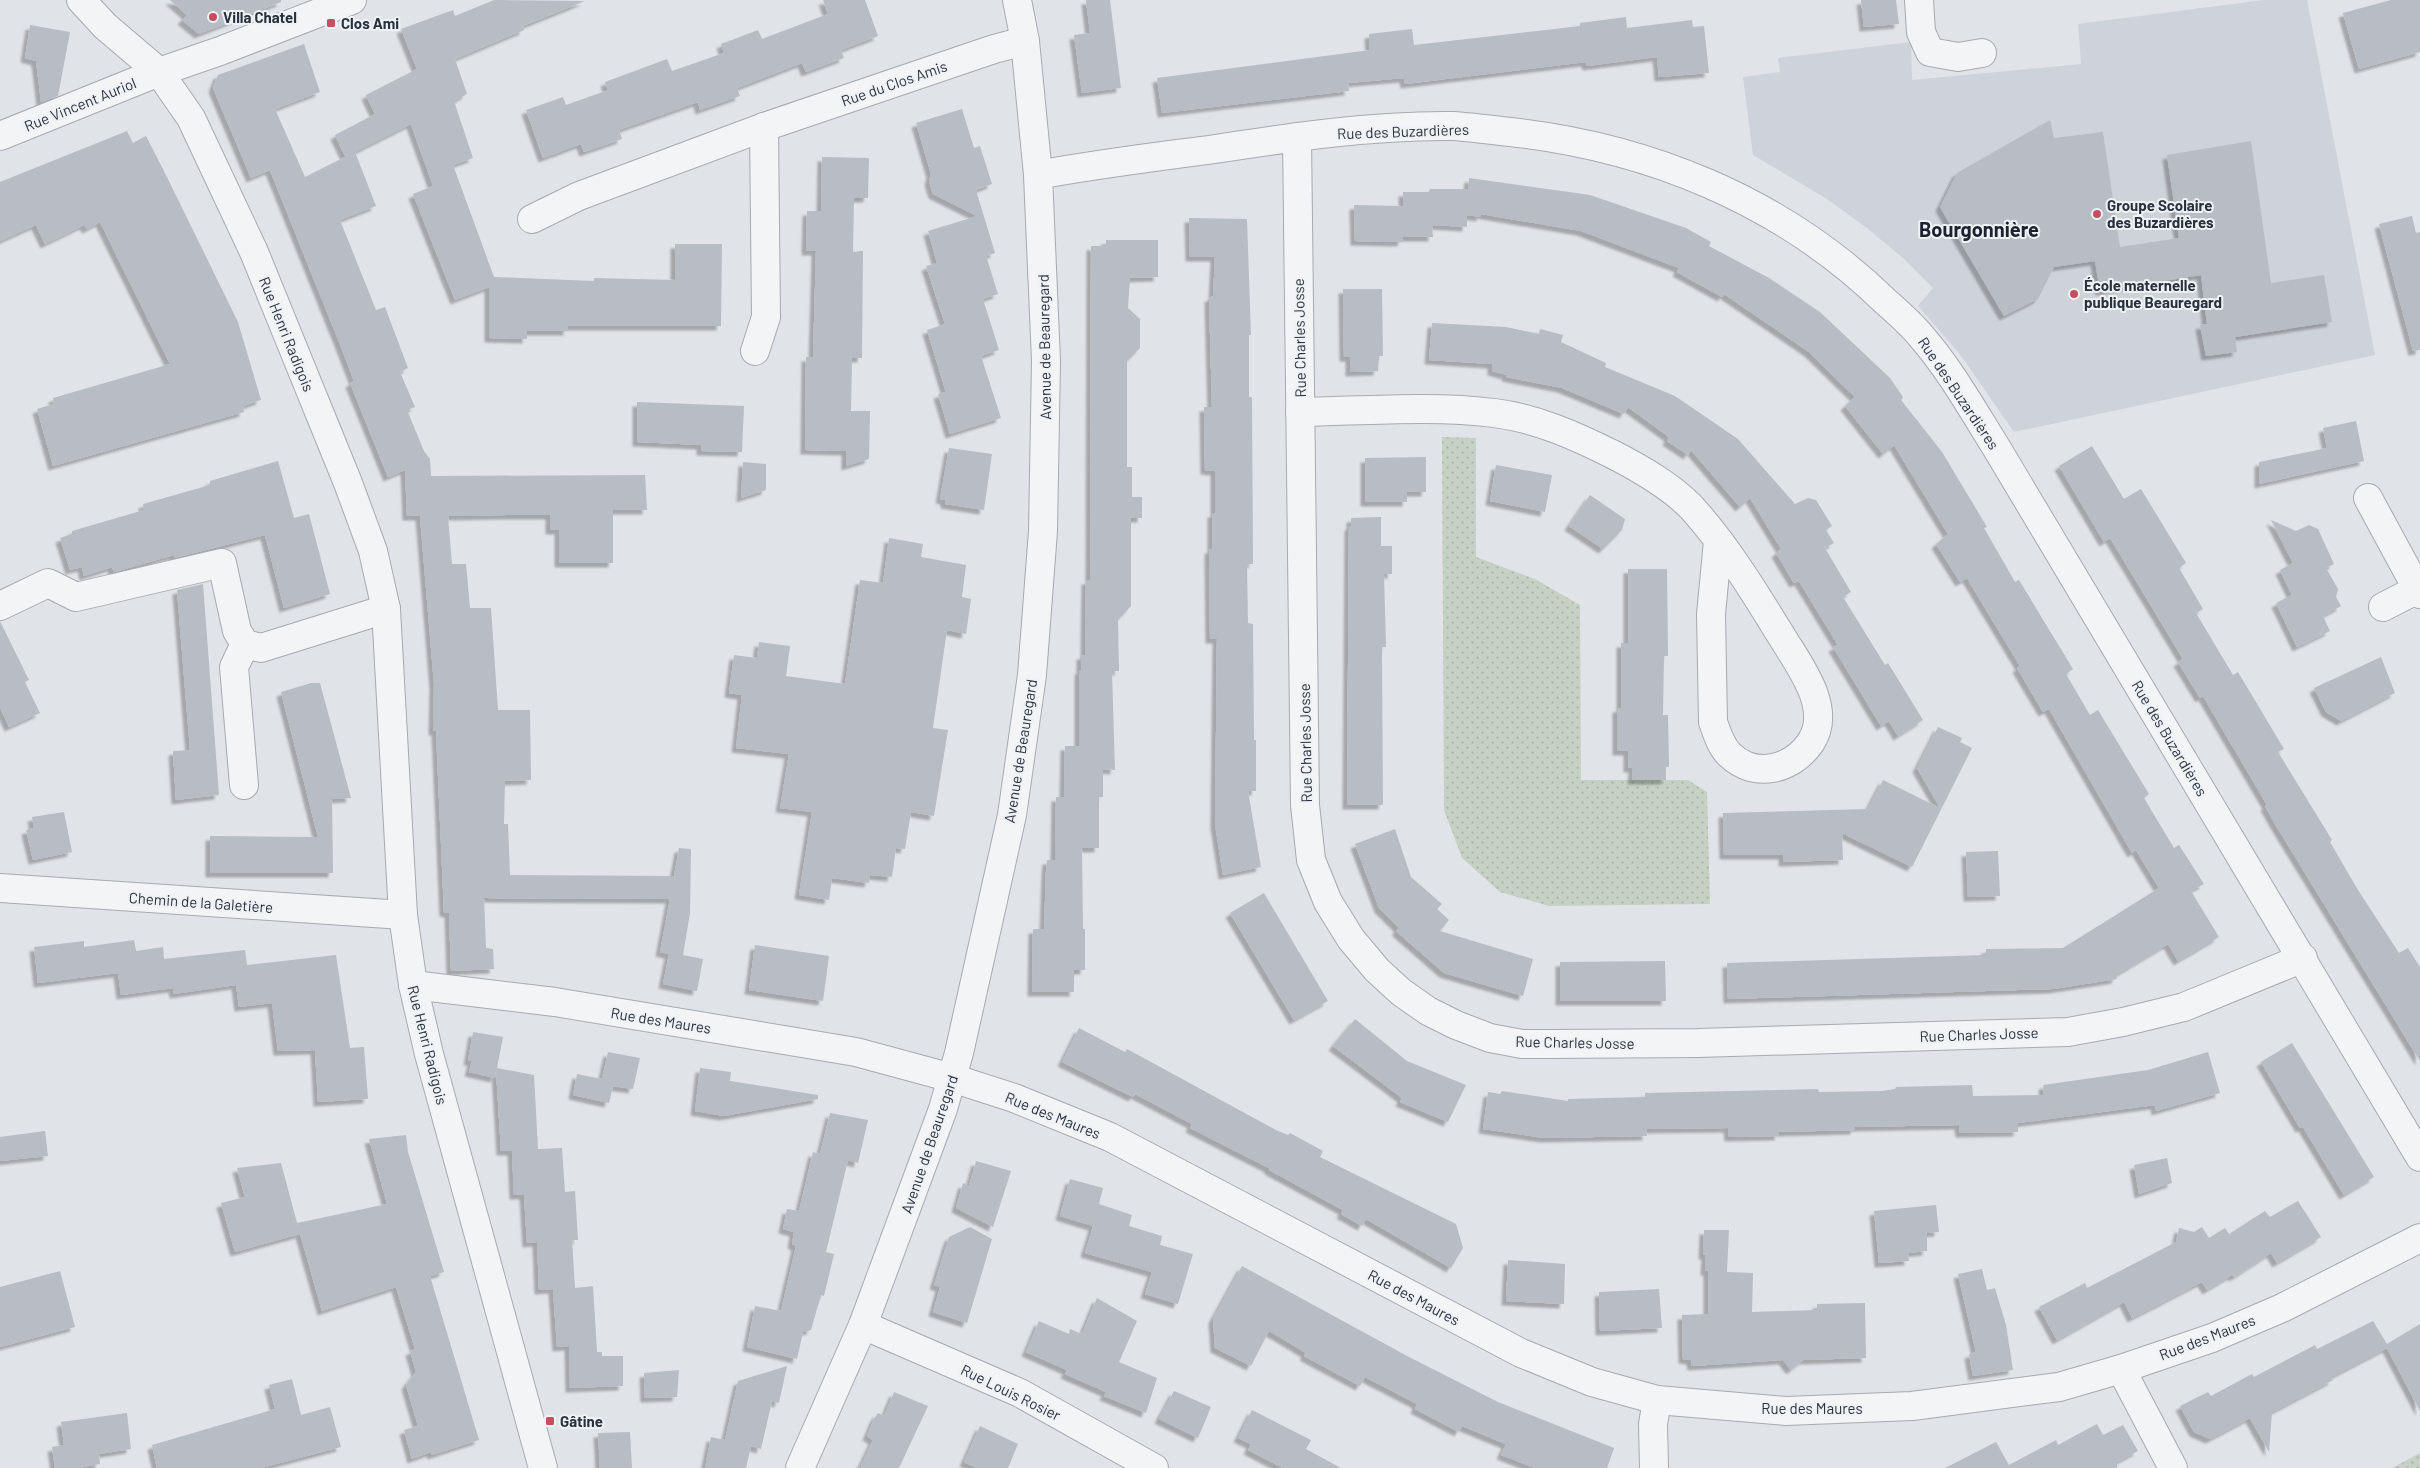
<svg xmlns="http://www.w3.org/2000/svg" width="2420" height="1468" font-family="Barlow,sans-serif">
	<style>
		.built { fill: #ced2d9 }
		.green { fill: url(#green-dots) }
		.building { fill: #b8bcc4; filter: url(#shadow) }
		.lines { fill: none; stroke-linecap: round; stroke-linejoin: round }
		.minor-casing { stroke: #a6aab2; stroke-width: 30 }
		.tertiary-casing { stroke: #a6aab2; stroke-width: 30 }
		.minor { stroke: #f2f4f6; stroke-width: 28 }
		.tertiary { stroke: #f2f4f6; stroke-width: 28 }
		.poi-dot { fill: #c34f60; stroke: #eff2f5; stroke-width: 2 }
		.labels { text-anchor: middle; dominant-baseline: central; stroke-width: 4; stroke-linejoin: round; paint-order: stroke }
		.poi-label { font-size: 15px; font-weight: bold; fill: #2a313e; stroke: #eff2f5; text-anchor: start }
		.street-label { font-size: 15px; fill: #2a313e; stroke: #eff2f5 }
		.district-label { font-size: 20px; font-weight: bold; fill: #1c222f; stroke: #eff2f5 }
	</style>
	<defs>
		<pattern id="green-dots" width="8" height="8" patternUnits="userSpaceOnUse" patternTransform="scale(1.25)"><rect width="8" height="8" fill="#c5d1c2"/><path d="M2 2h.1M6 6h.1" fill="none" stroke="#a9b4a8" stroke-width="1.8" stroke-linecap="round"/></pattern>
		<filter id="shadow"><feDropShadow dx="-4.5" dy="4.5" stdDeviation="1" flood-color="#0004"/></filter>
	</defs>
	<rect width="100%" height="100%" fill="#e0e3e8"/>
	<polygon class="built" points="2264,0 2307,0 2375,355 2014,432 1959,353 1918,306 1933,288 1904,259 1867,228 1827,199 1753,155 1743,77 1780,72 1778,58 1911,42 1912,80 2081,64 2078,24"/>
	<g class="green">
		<polygon points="1442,437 1476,438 1476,557 1535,579 1580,605 1581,780 1688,780 1707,792 1710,904 1549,906 1500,892 1462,858 1444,810"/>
		<polygon points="2420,1453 2420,1468 2392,1468"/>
	</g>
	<g class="building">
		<polygon points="170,0 281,0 281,2 199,34 182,20 187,15"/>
		<polygon points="494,0 585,1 523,26 524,30 455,59 467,94 454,101 473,158 453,165 494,277 594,281 594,278 675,280 675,244 722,244 721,326 568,326 568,331 527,331 527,339 489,338 489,287 455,300 413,194 433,186 411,124 355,152 376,206 340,220 376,310 385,307 408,368 400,372 415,407 407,410 424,451 430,459 431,476 645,475 647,510 613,510 613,563 559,563 559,530 550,530 550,515 506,515 448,516 452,564 466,564 470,608 491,608 498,710 530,710 531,780 505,781 504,824 508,824 510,875 674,876 679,848 691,849 690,913 683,955 703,959 697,991 663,984 669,954 660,952 670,899 484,898 486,948 493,949 494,969 451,971 449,913 444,912 436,731 433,731 434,684 420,516 407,516 405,470 388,477 350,383 354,381 341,347 270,170 251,178 213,88 218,75 304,44 320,92 275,109 305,177 349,155 345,156 335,135 375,114 366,95 417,69 401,29 453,10 455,16"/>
		<polygon points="823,0 865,0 878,36 841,50 844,58 806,72 802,63 737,88 740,96 700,110 698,102 619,130 622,139 584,152 581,144 543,158 526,110 563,97 566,105 608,90 605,82 667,59 672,71 724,53 721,44 758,30 762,39 828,14"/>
		<polygon points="1086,0 1110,0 1121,88 1082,93 1074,35 1090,33"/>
		<polygon points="1861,0 1896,0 1899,24 1864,27"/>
		<polygon points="2391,0 2420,0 2420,52 2359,69 2343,13"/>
		<polygon points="1626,17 1627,28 1692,20 1693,27 1704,26 1709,73 1659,77 1657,57 1587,66 1586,62 1405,84 1404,78 1348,83 1349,91 1162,113 1157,78 1370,50 1369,34 1412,29 1414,45 1580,26 1580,23"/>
		<polygon points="30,25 70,32 58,96 41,102 36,61 25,58"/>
		<polygon points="962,109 974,148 980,146 992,184 976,190 995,253 986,256 998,294 983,299 999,350 981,356 1001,418 950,434 938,394 946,392 927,330 945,324 926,266 937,263 928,231 977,216 933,194 929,181 931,174 916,123"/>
		<polygon points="2050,120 2054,138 2103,132 2120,247 2179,238 2167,155 2251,141 2271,283 2324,275 2332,322 2235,337 2237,352 2206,356 2200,325 2207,324 2201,275 2100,291 2095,261 2054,267 2038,299 2004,316 1940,207 1957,173"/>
		<polygon points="127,131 133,143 146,136 166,175 238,322 261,400 243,406 244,412 53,466 37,409 54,404 53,398 170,364 100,222 87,229 84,225 45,244 36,225 0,241 0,182"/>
		<polygon points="822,157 869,158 868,198 854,198 853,252 863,251 862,358 852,358 851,411 870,411 869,459 846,466 846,451 805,450 806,357 813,357 816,251 806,251 807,211 821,211"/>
		<polygon points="1469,178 1590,195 1686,228 1711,242 1709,246 1769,278 1820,312 1890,378 1903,397 1901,400 1942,452 1987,527 1984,528 2015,582 2019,580 2073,669 2066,674 2090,715 2098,710 2149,794 2144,798 2174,848 2179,845 2204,884 2191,891 2219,937 2178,961 2168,944 2116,975 2117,979 2053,989 1728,999 1727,963 1986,955 1986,949 2063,948 2159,888 2136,850 2132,853 2049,709 2043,712 2017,668 2020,666 1967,578 1960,582 1936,544 1948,534 1894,445 1883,454 1845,406 1855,397 1809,352 1724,294 1722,297 1677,272 1679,268 1581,231 1481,214 1481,217 1467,215 1467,227 1432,225 1433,237 1403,237 1402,242 1355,241 1354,205 1403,206 1403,192 1429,192 1430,189 1468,189"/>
		<polygon points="2412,216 2416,233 2420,232 2420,350 2413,351 2379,224"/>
		<polygon points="1189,218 1247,219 1251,335 1249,335 1249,397 1252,397 1253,564 1247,564 1248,623 1253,624 1254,740 1256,740 1256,791 1248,791 1261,867 1223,875 1215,824 1217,639 1210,639 1209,549 1212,549 1212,513 1215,513 1215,471 1205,470 1204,407 1212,407 1209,298 1213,296 1215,257 1190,257"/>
		<polygon points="1106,240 1158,240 1158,277 1130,278 1128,308 1140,319 1140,348 1127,361 1127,467 1132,467 1132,497 1142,497 1142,518 1131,518 1131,606 1118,620 1119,671 1112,671 1115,770 1103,769 1103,797 1099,797 1099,848 1082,848 1083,929 1085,929 1085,970 1074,970 1074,992 1032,992 1033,929 1044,929 1046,872 1047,860 1055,860 1056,797 1064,797 1065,746 1079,746 1079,670 1081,670 1081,655 1085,655 1086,580 1090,580 1091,246 1106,246"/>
		<polygon points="1343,289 1382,289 1383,356 1379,356 1378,371 1350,372 1350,357 1344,357"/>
		<polygon points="1432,323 1506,327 1539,334 1540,329 1563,335 1561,342 1606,363 1605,367 1675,396 1738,439 1795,504 1808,498 1816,500 1832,526 1826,530 1834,543 1825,548 1851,592 1843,597 1885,665 1888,663 1923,720 1898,736 1889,721 1881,726 1833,647 1838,645 1799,581 1794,583 1776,553 1781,549 1750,498 1740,507 1691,450 1688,455 1667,441 1669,437 1628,407 1624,414 1562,388 1506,377 1507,375 1492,371 1492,364 1429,360"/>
		<polygon points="637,402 744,406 742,452 701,451 701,445 637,442"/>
		<polygon points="2356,421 2364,461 2259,484 2259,462 2327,448 2323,428"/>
		<polygon points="2092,446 2124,499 2141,489 2186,563 2179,568 2203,609 2196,613 2233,675 2238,672 2284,749 2278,752 2332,840 2330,842 2358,890 2399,953 2408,948 2420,967 2420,1061 2275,824 2265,806 2267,805 2203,696 2200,698 2178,662 2183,659 2150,604 2110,538 2104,542 2059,466"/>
		<polygon points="949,448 992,454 984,510 945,504 945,500 940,499"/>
		<polygon points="1426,457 1426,492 1407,492 1407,502 1365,502 1365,458"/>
		<polygon points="278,461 294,518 309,514 330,594 284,608 265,535 174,558 174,555 114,572 112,567 84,576 82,567 70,570 60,538 72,534 72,531 144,510 143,504 210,485 210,481"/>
		<polygon points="743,462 766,464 766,490 741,498"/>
		<polygon points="1496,465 1552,475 1545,512 1490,501"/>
		<polygon points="1590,495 1625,519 1622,530 1603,549 1569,526"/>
		<polygon points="1381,517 1381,546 1392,546 1392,574 1384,574 1386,647 1382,647 1383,805 1347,805 1349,526 1351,526 1351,518"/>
		<polygon points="2271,520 2296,531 2309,525 2318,529 2334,564 2326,568 2338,589 2336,597 2341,606 2323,616 2330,631 2297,647 2276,603 2292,595 2280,570 2293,563"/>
		<polygon points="889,538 923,544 921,557 966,565 962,597 971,599 966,634 947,630 933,728 948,730 934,816 911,812 905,849 896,848 892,877 870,875 869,883 832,878 829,900 799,895 812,812 780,808 789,754 736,748 742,695 729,693 734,655 757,658 759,642 790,646 786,676 845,684 860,580 883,583"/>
		<polygon points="1628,569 1667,569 1668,656 1664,656 1663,715 1668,715 1669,767 1666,767 1666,780 1632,780 1633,768 1628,768 1628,751 1617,751 1617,708 1621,708 1621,643 1628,643"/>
		<polygon points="203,584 219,795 176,800 173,751 190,750 177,590"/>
		<polygon points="0,621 29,680 25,682 40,713 9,727 0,707"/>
		<polygon points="2381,657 2395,693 2341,721 2326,712 2314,688"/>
		<polygon points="311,683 320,683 351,798 332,799 333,873 210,873 210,836 318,837 281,692"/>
		<polygon points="1938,727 1962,738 1960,742 1972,748 1912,867 1842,833 1843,860 1783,862 1783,855 1724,855 1723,813 1868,809 1883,780 1940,808 1917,768"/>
		<polygon points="64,812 72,852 33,860 26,830 34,828 32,817"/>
		<polygon points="1395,829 1411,877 1442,904 1437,909 1449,920 1440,931 1533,959 1523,996 1444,973 1396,931 1399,928 1379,908 1355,844"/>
		<polygon points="1998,851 2000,896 1968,897 1966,852"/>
		<polygon points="1264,893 1328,1001 1294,1020 1230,913"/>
		<polygon points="134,940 136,951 163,947 164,959 245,950 247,965 336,955 350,1048 364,1047 368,1099 318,1102 315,1050 278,1051 272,1003 239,1007 236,985 174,994 173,988 121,995 118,973 38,983 34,947 84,941 84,947"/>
		<polygon points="755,945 829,956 823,1001 749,990"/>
		<polygon points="1665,961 1666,1001 1560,1001 1560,962"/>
		<polygon points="1355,1019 1407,1061 1466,1085 1448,1122 1400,1102 1402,1098 1333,1046"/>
		<polygon points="1079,1028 1125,1052 1127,1049 1276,1130 1288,1135 1290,1133 1323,1151 1320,1157 1456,1224 1463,1248 1451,1268 1366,1219 1362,1226 1341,1214 1343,1210 1269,1170 1269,1168 1190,1128 1192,1124 1135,1094 1133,1097 1062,1062"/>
		<polygon points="473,1032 503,1037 497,1068 534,1075 538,1149 562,1148 565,1192 575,1191 578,1240 572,1240 575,1288 593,1286 597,1352 602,1352 602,1356 623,1356 623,1386 570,1388 569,1346 557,1347 553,1289 539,1290 537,1242 527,1243 524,1195 514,1195 512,1151 501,1151 496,1070 495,1078 469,1072 472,1061 468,1061"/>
		<polygon points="2292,1043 2374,1177 2344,1195 2303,1127 2300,1128 2261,1062"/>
		<polygon points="608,1052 640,1058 633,1089 613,1086 609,1103 573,1095 577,1074 602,1079"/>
		<polygon points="2208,1052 2220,1093 2156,1111 2155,1105 2018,1123 2018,1132 1960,1133 1959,1125 1855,1127 1855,1130 1779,1132 1779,1136 1729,1137 1728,1128 1646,1129 1647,1136 1545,1138 1483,1129 1488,1092 1500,1094 1502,1091 1568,1101 1568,1099 1645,1097 1645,1093 1818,1089 1819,1092 1882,1091 1895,1089 1896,1087 1972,1085 1973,1096 2044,1095 2043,1085 2148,1070"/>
		<polygon points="700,1068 731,1072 730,1081 818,1095 818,1099 724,1116 695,1111"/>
		<polygon points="830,1113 868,1120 858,1163 848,1160 826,1252 834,1254 824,1296 821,1295 811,1330 803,1332 797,1359 747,1347 755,1306 781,1311 796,1246 792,1244 794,1232 783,1229 787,1209 799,1211 813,1152 820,1154"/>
		<polygon points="45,1131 48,1156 0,1161 0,1137"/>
		<polygon points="406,1135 408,1152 444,1272 430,1276 479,1440 432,1455 431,1452 412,1459 404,1430 418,1426 406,1385 416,1372 410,1351 415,1349 396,1287 322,1311 297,1223 387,1204 369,1139"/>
		<polygon points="2167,1158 2172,1183 2139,1194 2134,1165"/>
		<polygon points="976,1161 1011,1171 993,1227 956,1208 963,1183 969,1186"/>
		<polygon points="281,1163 300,1234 235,1252 221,1203 245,1197 237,1168"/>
		<polygon points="1070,1179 1103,1188 1099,1204 1132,1215 1129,1226 1162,1236 1160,1245 1193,1254 1178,1304 1145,1294 1152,1272 1085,1253 1093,1226 1060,1216"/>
		<polygon points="2298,1201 2321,1237 2277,1263 2271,1253 2234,1277 2232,1275 2207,1290 2202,1282 2132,1318 2124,1302 2057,1340 2039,1307 2085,1283 2087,1288 2176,1242 2179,1228 2194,1232 2202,1227 2209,1238 2225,1228 2229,1234 2265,1211 2270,1217"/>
		<polygon points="1936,1205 1939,1232 1927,1233 1927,1251 1908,1253 1909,1261 1879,1263 1874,1211"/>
		<polygon points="970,1227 992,1239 967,1323 933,1312 940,1287 934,1285 949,1237"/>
		<polygon points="1704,1230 1729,1230 1727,1272 1753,1273 1752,1312 1817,1310 1817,1304 1865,1303 1866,1358 1803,1360 1791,1370 1783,1360 1692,1366 1691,1360 1683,1359 1682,1315 1708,1314 1708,1271 1705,1271 1706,1255 1703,1255"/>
		<polygon points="1508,1260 1565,1264 1564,1304 1506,1301"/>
		<polygon points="1242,1266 1409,1357 1498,1402 1614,1448 1607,1468 1535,1468 1501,1455 1506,1444 1462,1426 1459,1432 1415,1409 1417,1404 1365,1377 1360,1386 1304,1356 1306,1353 1269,1331 1251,1366 1215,1348 1213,1319"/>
		<polygon points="1982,1269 1987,1290 1995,1288 2006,1325 2013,1370 1973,1376 1969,1354 1976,1352 1958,1274"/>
		<polygon points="60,1271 75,1327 0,1347 0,1287"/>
		<polygon points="1659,1289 1662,1328 1600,1331 1599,1292"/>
		<polygon points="1097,1298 1137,1321 1119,1362 1157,1378 1146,1413 1104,1396 1106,1392 1065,1374 1067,1370 1026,1352 1039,1321 1069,1334 1070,1329 1082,1334"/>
		<polygon points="2373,1321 2387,1344 2420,1324 2420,1411 2387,1348 2331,1377 2333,1380 2272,1412 2269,1452 2250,1418 2210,1439 2194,1432 2180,1406 2208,1392 2211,1396 2252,1374 2254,1377 2315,1345 2317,1349"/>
		<polygon points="787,1366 779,1403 772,1401 761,1449 751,1446 746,1468 705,1468 711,1437 725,1440 738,1381"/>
		<polygon points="679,1370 677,1397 645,1398 644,1373"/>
		<polygon points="292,1379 301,1415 330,1407 341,1447 261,1468 157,1468 152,1445 275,1409 269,1385"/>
		<polygon points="1174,1391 1211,1407 1198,1438 1159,1419"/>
		<polygon points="894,1392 928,1406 899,1468 860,1468 873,1440 867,1436 874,1419 878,1413 884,1416"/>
		<polygon points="1252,1410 1311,1440 1306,1449 1341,1468 1283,1468 1248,1450 1251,1444 1238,1438"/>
		<polygon points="127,1413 131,1449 99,1454 100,1464 78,1468 55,1468 52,1447 64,1445 61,1422"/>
		<polygon points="2097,1424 2103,1435 2123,1425 2138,1451 2117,1462 2117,1468 1945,1468 1996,1442 2009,1465 2056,1440 2058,1445"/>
		<polygon points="980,1426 1018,1444 1008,1468 977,1468 964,1462"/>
		<polygon points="630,1432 632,1468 600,1468 598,1433"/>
	</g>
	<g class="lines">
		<defs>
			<g id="minor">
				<polyline points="1919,0 1921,32 1930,52 1958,57 1982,53"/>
				<polyline points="1297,137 1305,805 1311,860 1328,902 1351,939 1377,970 1401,992 1428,1011 1456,1025 1490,1038 1522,1044 1553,1044 1698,1043 2068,1032 2123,1022 2184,1007 2303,958"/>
				<path d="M1038,175C1097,164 1156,157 1215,149C1294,137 1374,125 1453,126C1469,127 1485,129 1501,131C1645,145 1781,200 1885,301C1897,312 1910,323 1920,335C1950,369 1972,409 1996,447L2420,1157"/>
				<polyline points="532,219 579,196 764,127 994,49 1025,41"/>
				<polyline points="755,351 766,317 764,127"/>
				<path d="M1300,412C1361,411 1434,405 1494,413C1536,418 1576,436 1614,455C1641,469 1671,486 1692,508C1727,547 1755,593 1782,637C1799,665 1833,708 1811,742C1792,770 1755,779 1730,755C1721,747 1717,733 1713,722L1711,614L1718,541"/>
				<polyline points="2368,498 2420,594"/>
				<polyline points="0,606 48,583 76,597 222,563 237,631 245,644 261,648 386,609"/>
				<polyline points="2383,607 2416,590"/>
				<polyline points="244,785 234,667 245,644"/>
				<polyline points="0,888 403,915"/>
				<polyline points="413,985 555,1002 856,1052 952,1078 1014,1098 1110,1137 1521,1353 1592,1382 1657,1400 1786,1411 1912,1406 2059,1387 2121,1369 2212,1338 2282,1308 2420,1238"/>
				<polyline points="863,1325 1020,1393 1154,1468"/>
				<polyline points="2121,1369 2173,1468"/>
				<polyline points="1654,1468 1653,1424 1657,1400"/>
			</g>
			<g id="tertiary">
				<polyline points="81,0 105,26 159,72 191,118 254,252 348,483 373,551 386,609 403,915 413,985 429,1054 543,1468"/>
				<polyline points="0,136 159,72 220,51 352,0"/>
				<polyline points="800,1468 863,1325 943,1109 959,1053 1012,815 1032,675 1043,531 1046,361 1038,175 1025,41 1017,0"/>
			</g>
		</defs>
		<use href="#minor" class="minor-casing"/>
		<use href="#tertiary" class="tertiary-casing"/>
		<use href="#minor" class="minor"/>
		<use href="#tertiary" class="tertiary"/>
	</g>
	<g class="poi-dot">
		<circle cx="213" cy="17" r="5"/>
		<rect x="326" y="18" width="10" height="10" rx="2.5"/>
		<circle cx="2097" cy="214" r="5"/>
		<circle cx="2074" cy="294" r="5"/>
		<rect x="545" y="1416" width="10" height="10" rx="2.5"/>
	</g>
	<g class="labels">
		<g class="poi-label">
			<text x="223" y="17">Villa Chatel</text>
			<text x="341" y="23">Clos Ami</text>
			<text x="2107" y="205">Groupe Scolaire<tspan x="2107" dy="17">des Buzardières</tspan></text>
			<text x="2084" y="285">École maternelle<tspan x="2084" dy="17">publique Beauregard</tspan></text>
			<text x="560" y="1421">Gâtine</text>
		</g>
		<g class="street-label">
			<text transform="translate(894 83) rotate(-19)">Rue du Clos Amis</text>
			<text transform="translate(80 104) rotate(-22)">Rue Vincent Auriol</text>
			<text transform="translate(1403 131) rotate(-2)">Rue des Buzardières</text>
			<text transform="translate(287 334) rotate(68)">Rue Henri Radigois</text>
			<text transform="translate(1299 338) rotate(-91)">Rue Charles Josse</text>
			<text transform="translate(1044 347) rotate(-91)">Avenue de Beauregard</text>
			<text transform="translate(1959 393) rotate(56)">Rue des Buzardières</text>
			<text transform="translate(2170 738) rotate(59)">Rue des Buzardières</text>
			<text transform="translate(1305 743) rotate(-91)">Rue Charles Josse</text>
			<text transform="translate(1020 751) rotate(-81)">Avenue de Beauregard</text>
			<text transform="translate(201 902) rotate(4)">Chemin de la Galetière</text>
			<text transform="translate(661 1020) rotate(9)">Rue des Maures</text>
			<text transform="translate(1979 1034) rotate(-2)">Rue Charles Josse</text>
			<text transform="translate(1575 1042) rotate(1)">Rue Charles Josse</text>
			<text transform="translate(428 1045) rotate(76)">Rue Henri Radigois</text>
			<text transform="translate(1053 1115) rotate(22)">Rue des Maures</text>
			<text transform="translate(929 1144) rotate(-71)">Avenue de Beauregard</text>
			<text transform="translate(1414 1297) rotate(28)">Rue des Maures</text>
			<text transform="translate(2207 1337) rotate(-21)">Rue des Maures</text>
			<text transform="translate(1011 1392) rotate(26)">Rue Louis Rosier</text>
			<text x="1812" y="1408">Rue des Maures</text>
		</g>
		<g class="district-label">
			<text x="1979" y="229">Bourgonnière</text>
		</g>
	</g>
</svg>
